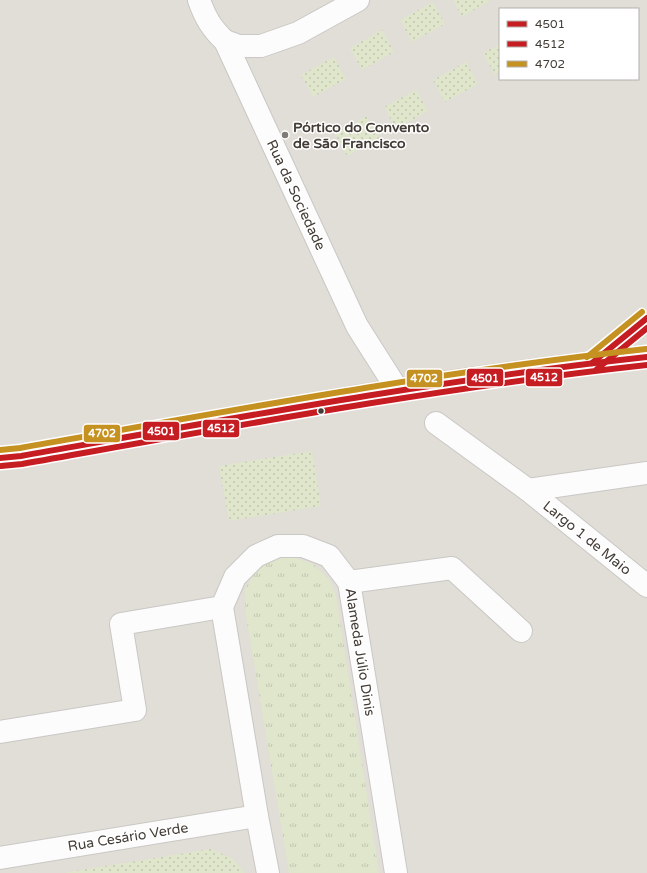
<svg xmlns="http://www.w3.org/2000/svg" width="647" height="873" font-family="'Varela Round',sans-serif">
	<style>
		.residential { fill: #e1ddd7; fill-rule: evenodd }
		.grass { fill: url(#grass-dots) }
		.park { fill: url(#park-tufts) }
		.lines { fill: none; stroke-linecap: round; stroke-linejoin: round }
		.minor-casing { stroke: #cac8c5; stroke-width: 24 }
		.major-casing { stroke: #cec4b9; stroke-width: 24 }
		.minor { stroke: #fcfcfc; stroke-width: 22 }
		.major { stroke: #efe9e4; stroke-width: 22 }
		.bus-1-casing { stroke: #fff; stroke-width: 9 }
		.bus-2-casing { stroke: #fff; stroke-width: 9 }
		.bus-3-casing { stroke: #fff; stroke-width: 9 }
		.bus-1 { stroke: #c61d23; stroke-width: 6 }
		.bus-2 { stroke: #c61d23; stroke-width: 6 }
		.bus-3 { stroke: #c59222; stroke-width: 6 }
		.poi-dot { fill: #7f7a75; stroke: #fff; stroke-width: 1.5 }
		.bus-dot { fill: #433c36; stroke: #fff; stroke-width: 1.5 }
		.labels { text-anchor: middle; dominant-baseline: central; stroke-width: 3; stroke-linejoin: round; paint-order: stroke }
		.poi-label { font-size: 14px; font-weight: bold; fill: #433c36; stroke: #fff; text-anchor: start }
		.street-label { font-size: 14px; fill: #433c36; stroke: #fff }
		.line-badge { stroke: #fff; stroke-width: 1.5 }
		.badge-label { font-size: 11px; text-anchor: middle; font-weight: bold; fill: #fff }
	</style>
	<defs>
		<pattern id="grass-dots" width="8" height="8" patternUnits="userSpaceOnUse"><rect width="8" height="8" fill="#e0e6cc"/><path d="M2 2h.1M6 6h.1" fill="none" stroke="#c1c6b0" stroke-width="1.8" stroke-linecap="round"/></pattern>
		<pattern id="park-tufts" width="24" height="20" patternUnits="userSpaceOnUse"><rect width="24" height="20" fill="#e0e6cc"/><path d="M3 7l-1-3M5 7V3M7 7l1-3M15 17l-1-3M17 17v-4M19 17l1-3" fill="none" stroke="#c1c6b0"/></pattern>
	</defs>
	<rect width="100%" height="100%" fill="#eeece9"/>
	<path class="residential" d="M0,0H647V873H0ZM500,9H638V79H500Z"/>
	<g class="grass">
		<polygon points="453,0 492,0 462,17"/>
		<polygon points="433,2 445,24 412,42 400,20"/>
		<polygon points="382,30 394,52 362,70 350,48"/>
		<polygon points="500,44 500,72 495,75 483,53"/>
		<polygon points="334,57 346,79 313,97 301,75"/>
		<polygon points="466,62 478,84 445,102 433,80"/>
		<polygon points="416,90 428,111 396,129 384,107"/>
		<polygon points="367,116 379,138 347,156 335,134"/>
		<polygon points="312,451 321,506 229,521 219,466"/>
		<polygon points="211,849 232,858 245,873 63,873"/>
	</g>
	<polygon class="park" points="292,557 313,564 329,579 336,595 379,873 289,873 245,610 245,589 255,573 271,559"/>
	<g class="lines">
		<defs>
			<g id="minor">
				<path d="M199,0C205,17 211,28 225,41L357,326L397,389"/>
				<polyline points="225,41 239,46 261,46 298,33 358,0"/>
				<polyline points="436,423 528,490 647,586"/>
				<polyline points="528,490 647,473"/>
				<polyline points="349,582 452,568 521,631"/>
				<polyline points="0,732 135,710 121,624 222,607"/>
				<polyline points="0,858 257,816"/>
				<polyline points="268,873 257,816 222,607 235,577 256,556 278,546 303,546 329,556 349,582 396,873"/>
			</g>
			<path id="major" d="M0,458L21,456C229,419 437,378 647,357"/>
		</defs>
		<use href="#minor" class="minor-casing"/>
		<use href="#major" class="major-casing"/>
		<use href="#minor" class="minor"/>
		<use href="#major" class="major"/>
		<defs>
			<g id="bus-1">
				<polyline points="592,363 647,318"/>
				<path d="M0,458L21,456C229,419 437,380 647,357"/>
			</g>
			<g id="bus-2">
				<polyline points="597,369 647,328"/>
				<path d="M1,466L22,464C230,427 437,388 647,365"/>
			</g>
			<g id="bus-3">
				<polyline points="587,357 642,312"/>
				<path d="M0,450L20,448C228,411 436,372 646,349"/>
			</g>
		</defs>
		<use href="#bus-1" class="bus-1-casing"/>
		<use href="#bus-2" class="bus-2-casing"/>
		<use href="#bus-3" class="bus-3-casing"/>
		<use href="#bus-1" class="bus-1"/>
		<use href="#bus-2" class="bus-2"/>
		<use href="#bus-3" class="bus-3"/>
	</g>
	<circle class="poi-dot" cx="285" cy="135" r="4"/>
	<circle class="bus-dot" cx="321" cy="411" r="3.5"/>
	<g class="labels">
		<g class="poi-label">
			<text x="293" y="127">Pórtico do Convento<tspan x="293" dy="16">de São Francisco</tspan></text>
		</g>
		<g class="street-label">
			<text transform="translate(296 195) rotate(65)">Rua da Sociedade</text>
			<text transform="translate(587 538) rotate(39)">Largo 1 de Maio</text>
			<text transform="translate(360 652) rotate(81)">Alameda Júlio Dinis</text>
			<text transform="translate(128 837) rotate(-9)">Rua Cesário Verde</text>
		</g>
	</g>
	<g class="line-badge">
		<rect x="525" y="368" width="38" height="19" rx="4" fill="#c61d23"/>
		<rect x="466" y="368" width="38" height="19" rx="4" fill="#c61d23"/>
		<rect x="406" y="369" width="37" height="19" rx="4" fill="#c59222"/>
		<rect x="202" y="419" width="38" height="19" rx="4" fill="#c61d23"/>
		<rect x="142" y="421" width="38" height="20" rx="4" fill="#c61d23"/>
		<rect x="83" y="424" width="38" height="19" rx="4" fill="#c59222"/>
	</g>
	<g class="badge-label">
		<text x="544" y="381">4512</text>
		<text x="485" y="382">4501</text>
		<text x="424" y="382">4702</text>
		<text x="221" y="432">4512</text>
		<text x="161" y="435">4501</text>
		<text x="102" y="437">4702</text>
	</g>
	<rect x="499" y="8" width="140" height="72" fill="#ffffff" stroke="#b4b1af"/>
	<rect x="507" y="21" width="20" height="6" fill="#c61d23" stroke="#b4b1af"/>
	<text x="535" y="28" font-size="12" fill="#433c36">4501</text>
	<rect x="507" y="41" width="20" height="6" fill="#c61d23" stroke="#b4b1af"/>
	<text x="535" y="48" font-size="12" fill="#433c36">4512</text>
	<rect x="507" y="61" width="20" height="6" fill="#c59222" stroke="#b4b1af"/>
	<text x="535" y="68" font-size="12" fill="#433c36">4702</text>
</svg>
